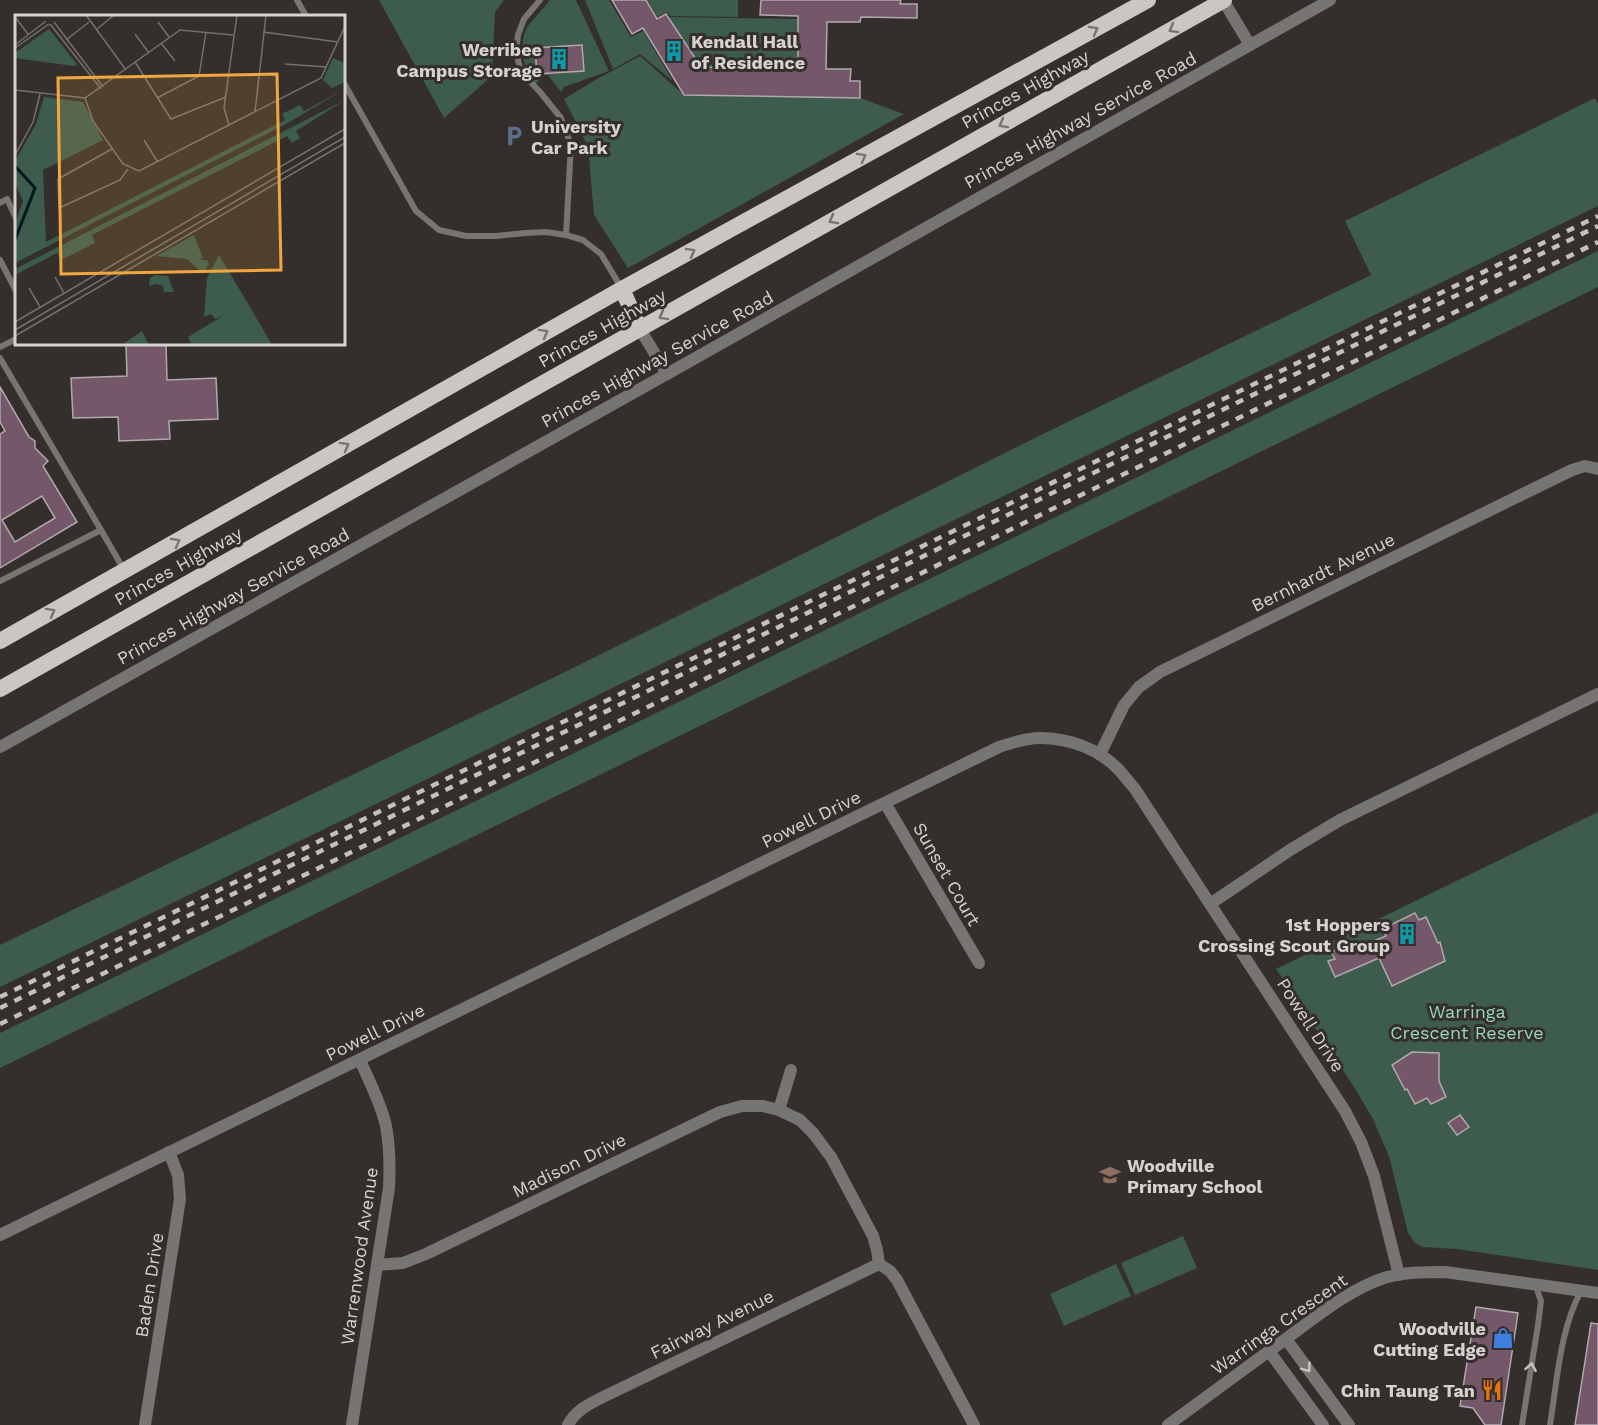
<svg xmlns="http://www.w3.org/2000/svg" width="1598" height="1425" font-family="'Work Sans',sans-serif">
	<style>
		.green { fill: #3d5c4e }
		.building { fill: #745768; stroke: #b0a9ad; stroke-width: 1.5; fill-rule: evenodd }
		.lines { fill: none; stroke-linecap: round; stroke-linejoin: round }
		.service { stroke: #777573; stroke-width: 6 }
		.minor { stroke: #777573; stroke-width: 12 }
		.tertiary { stroke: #777573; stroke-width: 12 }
		.trunk { stroke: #cac6c2; stroke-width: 16 }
		.rail { stroke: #c4c0be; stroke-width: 4.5; stroke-dasharray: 8 8; stroke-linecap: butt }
		.oneway { stroke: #787370 }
		.oneway2 { stroke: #c8c4c2 }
		.labels { text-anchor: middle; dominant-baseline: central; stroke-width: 6; stroke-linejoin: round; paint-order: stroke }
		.poi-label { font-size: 18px; font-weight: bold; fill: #d6d2d0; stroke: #342f2c; text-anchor: end }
		.street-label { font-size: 18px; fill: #d6d2d0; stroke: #342f2c }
		.park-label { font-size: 18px; fill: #99d7ba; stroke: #342f2c }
		.inset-river { fill: none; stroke: #00191c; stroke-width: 3 }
		.inset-road { fill: none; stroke: #75706e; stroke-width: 1.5 }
		.view { fill: #f1a640; fill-opacity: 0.15; stroke: #f1a640; stroke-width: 3 }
		.inset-edge { fill: none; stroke: #d6d2d0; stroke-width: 3 }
	</style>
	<rect width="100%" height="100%" fill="#342f2c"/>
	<g class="green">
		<polygon points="379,0 504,0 495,12 492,76 444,118"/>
		<path d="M550,0H576L609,71L564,87L561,92L548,75H545L534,85C524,70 517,43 528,26C535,17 543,9 550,0Z"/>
		<polygon points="585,0 609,0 631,37 643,31 673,81 640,54 613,69"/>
		<polygon points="648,0 738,0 738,17 670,16 667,12 657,17"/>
		<polygon points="669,17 798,19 798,69 701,67"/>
		<polygon points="640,56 684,95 860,98 904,114 628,268 594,215 588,146 564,99 597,79"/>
		<polygon points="1595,98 1598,104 1598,206 936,529 419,783 0,987 0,945 561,674 1045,433 1371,275 1345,221"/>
		<polygon points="1598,251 1598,287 0,1068 0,1033 646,718"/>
		<polygon points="1598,812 1598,1270 1457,1249 1423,1247 1415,1243 1408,1233 1389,1156 1373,1119 1354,1087 1276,969"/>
		<polygon points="1183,1236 1197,1268 1135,1295 1121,1263"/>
		<polygon points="1116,1264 1131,1296 1064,1326 1050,1294"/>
	</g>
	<g class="building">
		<polygon points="612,0 646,0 657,19 666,14 701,67 798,69 798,16 760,15 761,0 901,0 900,4 917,4 917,18 861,17 860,22 827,22 826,69 851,69 850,81 860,81 860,98 684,95 643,28 632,34"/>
		<polygon points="582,45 584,71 537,74 535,48"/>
		<polygon points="126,344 166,344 167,380 216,378 218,419 169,421 170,439 119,441 118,417 73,418 71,378 127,376"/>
		<path d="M0,387L29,437L35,441V448L48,461L43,466L77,522L0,568V434L5,431L0,422ZM42,496L55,518L15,542L2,520Z"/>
		<polygon points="1415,913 1419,920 1426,917 1438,943 1440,942 1445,961 1392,986 1379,958 1335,977 1328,961 1335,959 1331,952 1351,944 1353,950 1386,936 1382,929"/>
		<polygon points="1412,1052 1439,1053 1439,1081 1446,1097 1431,1104 1427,1098 1415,1104 1407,1089 1405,1090 1392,1065"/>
		<polygon points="1460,1115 1469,1127 1457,1135 1448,1123"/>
		<polygon points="1476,1307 1518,1313 1501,1425 1485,1425 1473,1408 1460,1406"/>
		<polygon points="1591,1323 1598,1324 1598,1425 1575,1425"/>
	</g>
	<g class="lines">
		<g class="service">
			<polyline points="297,0 306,16"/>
			<polyline points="540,0 524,19 518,35 516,52 521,72 540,92 561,118 571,145 566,235"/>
			<polyline points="344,83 416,211 439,230 466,236 496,236 526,233 546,232 566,235 583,240 601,254 622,289"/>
			<polyline points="0,203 7,199 16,218"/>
			<polyline points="0,260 16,291"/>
			<polyline points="0,347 16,339"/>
			<polyline points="0,358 101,530"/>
			<polyline points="0,581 101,530 124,570"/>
			<polyline points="1522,1425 1538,1325 1541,1301 1535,1284"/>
			<path d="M1550,1425C1557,1382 1560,1329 1581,1291"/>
		</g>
		<g class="minor">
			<polyline points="1223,0 1250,45"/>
			<polyline points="640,329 667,374"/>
			<polyline points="0,747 667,374 1330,0"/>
			<polyline points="1100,754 1124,705 1139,687 1160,672 1572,470 1585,466 1598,469"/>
			<polyline points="885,803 979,963"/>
			<polyline points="1210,904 1290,850 1340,820 1598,694"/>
			<polyline points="779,1110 791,1070"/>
			<path d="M0,1235L999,747C1012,743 1025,738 1040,738C1069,738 1100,749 1120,771C1125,777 1130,783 1135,789L1345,1111L1361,1142L1374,1176L1399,1275"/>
			<polyline points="377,1265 403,1263 426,1254 720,1112 742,1106 763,1106 779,1110 800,1120 813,1133 831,1157 873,1236 877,1250 879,1264 890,1271 897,1280 974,1425"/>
			<polyline points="145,1425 180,1199 178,1175 169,1152"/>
			<path d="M352,1425L389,1188C390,1167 390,1147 386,1126C381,1103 369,1081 360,1060"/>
			<path d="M568,1425C575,1411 589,1404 603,1397L879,1264"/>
			<polyline points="1168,1425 1269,1351"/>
		</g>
		<g class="tertiary">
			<polyline points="1286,1339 1349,1425"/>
			<path d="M1323,1425L1269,1351C1304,1327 1344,1291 1384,1278C1404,1272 1424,1272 1445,1272L1598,1293"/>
		</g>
		<g class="trunk">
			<polyline points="622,289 640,329"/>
			<polyline points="0,641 622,289 1148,0"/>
			<polyline points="0,689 1224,0"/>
		</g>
		<g class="rail">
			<polyline points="0,997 1598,216"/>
			<polyline points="0,1008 1598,226"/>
			<polyline points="0,1024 1598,242"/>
		</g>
	</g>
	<defs><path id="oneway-chevron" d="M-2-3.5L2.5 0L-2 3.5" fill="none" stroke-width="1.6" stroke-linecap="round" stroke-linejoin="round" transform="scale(1.5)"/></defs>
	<g class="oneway">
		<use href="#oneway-chevron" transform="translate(1173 29) rotate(151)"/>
		<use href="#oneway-chevron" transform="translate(1094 30) rotate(-29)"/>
		<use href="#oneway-chevron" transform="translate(1003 124) rotate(151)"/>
		<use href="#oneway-chevron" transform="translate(862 157) rotate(-29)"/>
		<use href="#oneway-chevron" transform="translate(833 220) rotate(151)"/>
		<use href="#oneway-chevron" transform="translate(691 252) rotate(-29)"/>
		<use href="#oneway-chevron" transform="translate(663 316) rotate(151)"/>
		<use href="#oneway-chevron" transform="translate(544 333) rotate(-29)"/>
		<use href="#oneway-chevron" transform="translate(345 446) rotate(-29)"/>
		<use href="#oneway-chevron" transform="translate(176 542) rotate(-29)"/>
		<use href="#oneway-chevron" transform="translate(51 612) rotate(-29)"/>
	</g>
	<g class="oneway2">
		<use href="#oneway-chevron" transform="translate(1531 1367) rotate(-80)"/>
		<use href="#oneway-chevron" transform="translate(1307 1368) rotate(54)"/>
	</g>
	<defs>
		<symbol id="building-bare" viewBox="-9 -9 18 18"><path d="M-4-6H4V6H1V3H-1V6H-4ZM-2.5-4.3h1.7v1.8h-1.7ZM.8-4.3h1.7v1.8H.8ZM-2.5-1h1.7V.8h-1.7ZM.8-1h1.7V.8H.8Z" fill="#0f9aa8" stroke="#342f2c" stroke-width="2.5" paint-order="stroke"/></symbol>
		<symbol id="parking-bare" viewBox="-9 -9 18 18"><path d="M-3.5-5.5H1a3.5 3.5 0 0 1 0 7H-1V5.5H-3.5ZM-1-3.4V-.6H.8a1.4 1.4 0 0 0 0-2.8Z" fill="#5c6f8a" stroke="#342f2c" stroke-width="2.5" paint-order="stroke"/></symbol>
		<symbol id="school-bare" viewBox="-9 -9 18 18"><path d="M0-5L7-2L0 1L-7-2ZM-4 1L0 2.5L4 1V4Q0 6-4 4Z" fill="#8d6e63" stroke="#342f2c" stroke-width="2.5" paint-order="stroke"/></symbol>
		<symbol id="shop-bare" viewBox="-9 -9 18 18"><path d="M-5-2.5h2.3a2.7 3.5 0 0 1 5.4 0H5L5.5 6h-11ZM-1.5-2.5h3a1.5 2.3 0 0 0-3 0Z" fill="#3f7fe0" stroke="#342f2c" stroke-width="2.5" paint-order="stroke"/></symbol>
		<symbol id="restaurant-bare" viewBox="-9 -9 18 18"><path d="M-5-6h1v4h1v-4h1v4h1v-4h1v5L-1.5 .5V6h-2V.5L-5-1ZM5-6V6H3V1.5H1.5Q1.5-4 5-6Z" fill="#e8710a" stroke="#342f2c" stroke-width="2.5" paint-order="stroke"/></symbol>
	</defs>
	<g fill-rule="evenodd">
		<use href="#building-bare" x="659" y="36" width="30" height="30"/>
		<use href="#building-bare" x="544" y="44" width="30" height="30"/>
		<use href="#parking-bare" x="499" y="121" width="30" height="30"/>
		<use href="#building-bare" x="1392" y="919" width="30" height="30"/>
		<use href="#school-bare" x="1095" y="1160" width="30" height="30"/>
		<use href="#shop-bare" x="1488" y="1323" width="30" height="30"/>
		<use href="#restaurant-bare" x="1477" y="1375" width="30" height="30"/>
	</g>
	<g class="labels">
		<g class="poi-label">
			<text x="691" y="41" text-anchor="start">Kendall Hall<tspan x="691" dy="21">of Residence</tspan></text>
			<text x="542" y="49">Werribee<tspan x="542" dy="21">Campus Storage</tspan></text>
			<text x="531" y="126" text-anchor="start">University<tspan x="531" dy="21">Car Park</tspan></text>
			<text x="1390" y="924">1st Hoppers<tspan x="1390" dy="21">Crossing Scout Group</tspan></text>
			<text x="1127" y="1165" text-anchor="start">Woodville<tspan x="1127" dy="21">Primary School</tspan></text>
			<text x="1486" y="1328">Woodville<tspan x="1486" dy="21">Cutting Edge</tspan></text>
			<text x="1475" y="1390">Chin Taung Tan</text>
		</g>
		<g class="street-label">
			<text transform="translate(1025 89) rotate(-29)">Princes Highway</text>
			<text transform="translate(1080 120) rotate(-29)">Princes Highway Service Road</text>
			<text transform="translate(602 328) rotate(-29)">Princes Highway</text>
			<text transform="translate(657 359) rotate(-29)">Princes Highway Service Road</text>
			<text transform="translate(178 566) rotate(-29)">Princes Highway</text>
			<text transform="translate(1323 572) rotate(-26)">Bernhardt Avenue</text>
			<text transform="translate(233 596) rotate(-29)">Princes Highway Service Road</text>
			<text transform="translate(811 819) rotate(-26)">Powell Drive</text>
			<text transform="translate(947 874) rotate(60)">Sunset Court</text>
			<text transform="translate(1311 1025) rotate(57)">Powell Drive</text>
			<text transform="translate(375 1032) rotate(-26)">Powell Drive</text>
			<text transform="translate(569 1165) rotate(-26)">Madison Drive</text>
			<text transform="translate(359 1256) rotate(-82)">Warrenwood Avenue</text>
			<text transform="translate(149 1285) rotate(-81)">Baden Drive</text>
			<text transform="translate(712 1324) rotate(-26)">Fairway Avenue</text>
			<text transform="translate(1279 1324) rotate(-35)">Warringa Crescent</text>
		</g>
		<g class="park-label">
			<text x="1467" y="1011">Warringa<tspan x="1467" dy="21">Crescent Reserve</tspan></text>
		</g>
	</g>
	<g transform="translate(15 15)">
		<rect width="330" height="330" fill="#342f2c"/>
		<path d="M34,14L62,49L59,51L0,43V38ZM318,43L330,48V67L317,73L308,65ZM330,74L271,109L0,248V208L8,186L0,168V146L21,109L29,82L68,87L88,125L28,155L31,227L270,105L267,99L285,90L289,96ZM330,85L281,116L285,123L277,128L272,121L77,220L80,228L46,245L42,238L0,260V254ZM179,220L188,243L185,245H192L194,249L188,259L172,244L141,241ZM204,240L232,287L257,330H177L173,322L208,301L200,304L196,299L189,302L192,263ZM140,260L153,261L159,277H149L148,271L142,269L134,271L135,263ZM127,316L134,330H110L109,328Z" fill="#3d5c4e"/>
		<path class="inset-river" d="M0,151L20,173L0,225"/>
		<path class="inset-road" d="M71,0L111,55M0,2L13,19M39,7L88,72M143,7L154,22M35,9L86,74M81,15L99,0M248,17L323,27M120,19L134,38M51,25L74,7M146,28L160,46M0,30L31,6M0,33L34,9M120,47L156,104L211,82M270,49L311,52M0,75L70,83L165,15L218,20M70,83L78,106L108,149L124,156L306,63L330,11M142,83L184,61L191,17M240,97L251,0M214,110L209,93L222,0M129,125L142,146M97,134L43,164L44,193L105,165L113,154M0,140L18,107L25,79M40,262L49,278M14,273L25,292M0,307L330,114M0,315L330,122M0,321L330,128"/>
		<path class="view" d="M262,59L266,255L46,259L43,63Z"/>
		<rect width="330" height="330" class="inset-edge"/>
	</g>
</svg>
